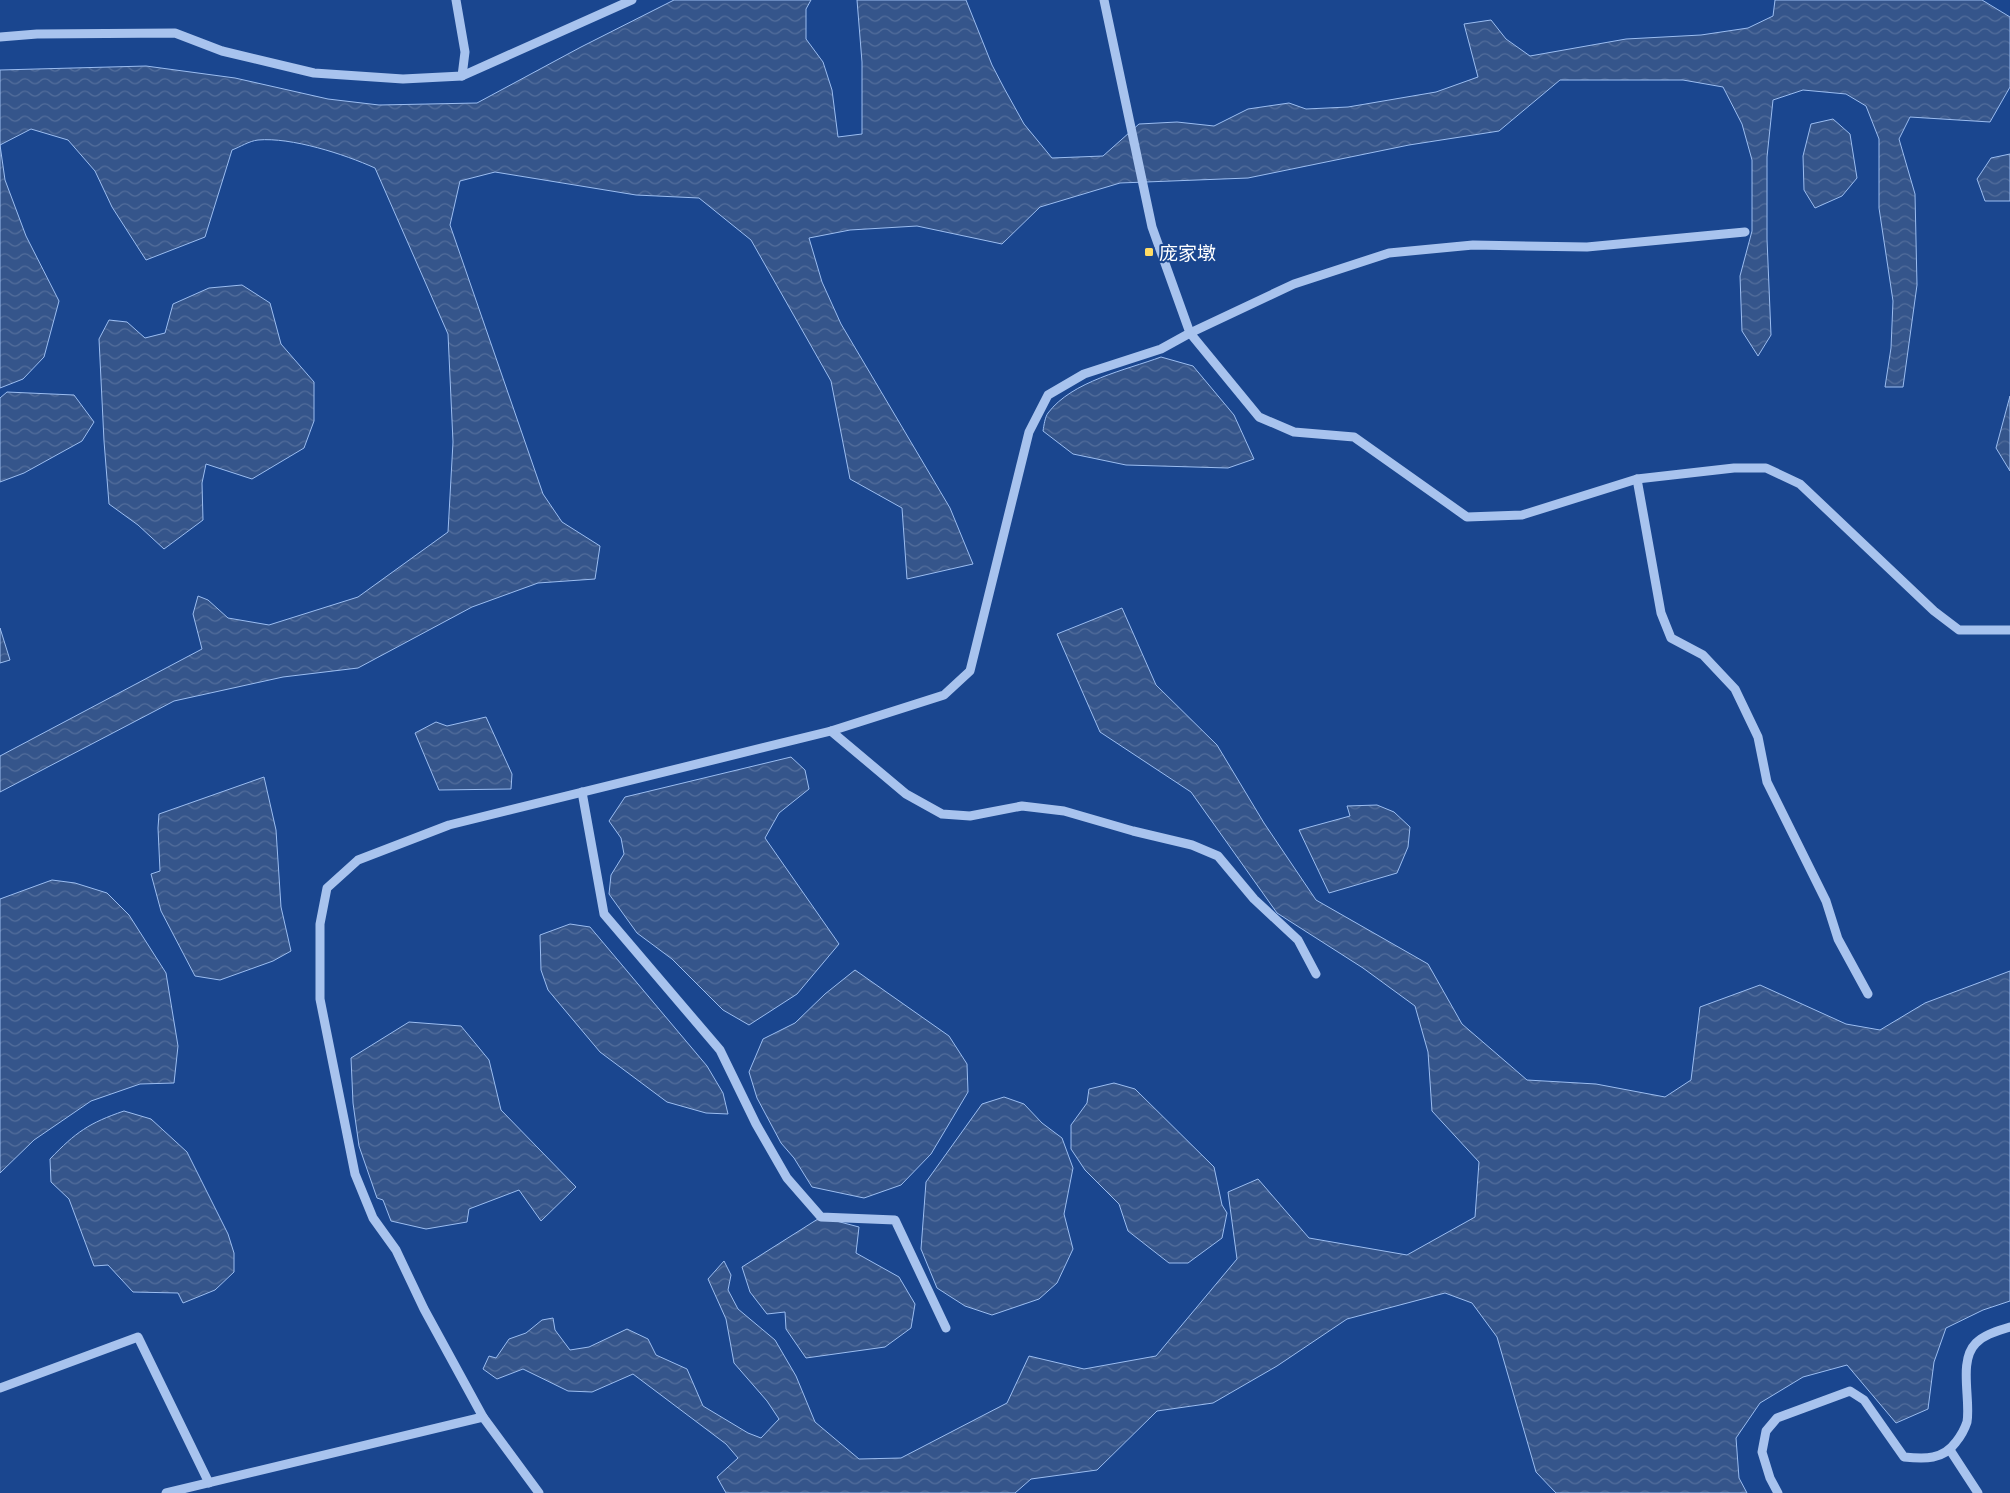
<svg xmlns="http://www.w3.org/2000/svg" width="2010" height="1493" font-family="'Exo 2','Noto Sans SC',sans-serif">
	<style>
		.water { fill: url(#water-waves); stroke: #9bbdf1 }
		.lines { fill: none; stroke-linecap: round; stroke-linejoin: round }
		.minor { stroke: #a8c3ee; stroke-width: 9 }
		.poi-dot { fill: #ffdc65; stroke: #1a468f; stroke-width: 2 }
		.labels { text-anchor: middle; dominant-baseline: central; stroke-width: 4; stroke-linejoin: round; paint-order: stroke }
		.poi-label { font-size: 19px; fill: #fff; stroke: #1a468f; text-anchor: start }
	</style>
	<defs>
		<pattern id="water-waves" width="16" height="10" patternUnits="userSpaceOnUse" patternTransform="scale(1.25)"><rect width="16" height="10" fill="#35558b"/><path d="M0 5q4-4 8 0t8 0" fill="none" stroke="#536e9c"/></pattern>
	</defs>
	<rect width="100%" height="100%" fill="#1a468f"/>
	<g class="water">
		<path d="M674,0H811L806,9V39L823,62L832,90L838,137L862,134V62L857,0H966L992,65L1004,88L1024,124L1052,158L1103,156L1139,124L1177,122L1214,126L1248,109L1289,103L1306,109L1348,107L1436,92L1478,77L1464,24L1491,20L1506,39L1530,56L1626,39L1701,35L1748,28L1773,16L1775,0H1982L2010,17V87L1990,122L1910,117L1899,139L1915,194L1917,285L1903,387H1885L1891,348L1893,301L1879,208V139L1866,106L1846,94L1803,90L1773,100L1767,157V239L1771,335L1758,356L1742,331L1740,276L1752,231V160L1742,124L1723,87L1683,80H1560L1499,131L1409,145L1248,178L1120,183L1040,207L1002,244L917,226L850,230L809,238L822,282L841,324L950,508L973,564L907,579L902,508L850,479L831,381L751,240L699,198L636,195L495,172L460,181L450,225L543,494L562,522L600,546L595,579L538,583L472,607L358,668L283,677L174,701L0,792V756L202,649L193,614L198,596L208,600L228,618L269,625L358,597L448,532L453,442L448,334L375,168C344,154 291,137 258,140C249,141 240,147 232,150L205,237L146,260L112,207L95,171L68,140L31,129L0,145L5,180L26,236L59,301L44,357L23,379L0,388V70L146,66L235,78L328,99L379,105L477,103L581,47Z"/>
		<polygon points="1833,119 1850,134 1857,178 1842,196 1815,208 1804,190 1803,156 1811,124"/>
		<polygon points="2010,154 2010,201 1985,201 1977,179 1991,158"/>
		<polygon points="242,285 270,303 281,344 314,382 314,421 304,448 252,479 206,464 202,483 203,520 164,549 138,525 109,504 104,441 99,339 109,320 127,322 145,338 165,333 173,304 209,288"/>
		<path d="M1161,357L1193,366L1234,415L1254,459L1228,468L1126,465L1073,454L1043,431C1044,425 1045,417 1048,413C1072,381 1126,370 1161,357Z"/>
		<polygon points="7,392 74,395 94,422 82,441 24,473 0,482 0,398"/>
		<polygon points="2010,396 2010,471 1996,448"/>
		<polygon points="1122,608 1156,685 1217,745 1264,823 1316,900 1428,964 1462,1024 1527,1080 1596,1084 1665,1097 1691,1080 1700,1007 1760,985 1846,1024 1880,1030 1925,1003 2010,971 2010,1301 1983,1310 1946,1328 1934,1362 1928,1409 1896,1423 1847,1365 1803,1377 1760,1403 1736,1438 1739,1478 1747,1493 1556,1493 1536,1472 1497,1337 1472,1303 1445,1293 1347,1319 1277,1366 1213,1403 1157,1411 1097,1470 1031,1479 1015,1493 726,1493 717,1477 738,1458 726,1444 633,1374 592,1392 568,1391 523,1369 497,1379 483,1369 489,1356 496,1358 509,1339 526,1333 542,1320 553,1318 555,1330 570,1350 589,1347 627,1329 648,1339 656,1355 687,1369 703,1406 748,1433 761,1438 779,1419 767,1401 734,1363 726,1319 708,1279 724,1261 731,1275 728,1290 738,1309 775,1340 796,1376 815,1422 859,1459 901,1458 1007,1403 1029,1356 1084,1369 1156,1356 1237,1259 1228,1192 1258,1179 1309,1238 1407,1255 1475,1217 1479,1162 1432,1111 1428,1052 1415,1006 1363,968 1277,913 1191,792 1100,732 1057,634"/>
		<polygon points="0,628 10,660 0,663"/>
		<polygon points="486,717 512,774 511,789 439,790 415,733 436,722 447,726"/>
		<polygon points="791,757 805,770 809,789 779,813 765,838 839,944 797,994 749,1025 723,1010 672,959 637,933 609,894 611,875 624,854 621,838 609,821 625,797"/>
		<polygon points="264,777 276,830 281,907 291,951 273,961 220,980 195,976 161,911 151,874 160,871 158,828 159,814"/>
		<polygon points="1377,805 1394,812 1410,827 1408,847 1397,873 1329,893 1299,830 1350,816 1347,806"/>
		<polygon points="52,880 75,883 107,893 129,915 166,973 178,1046 174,1083 140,1084 91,1101 34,1140 0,1173 0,899"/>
		<polygon points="570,924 590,927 707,1066 723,1093 728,1114 706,1113 667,1102 600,1052 548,990 541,970 540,935"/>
		<polygon points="855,970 949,1036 967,1064 968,1092 931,1154 901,1185 864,1198 812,1187 794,1158 781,1143 757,1098 749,1072 763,1039 795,1023 825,994"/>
		<polygon points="409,1022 461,1026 489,1060 501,1110 576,1187 541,1221 519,1190 469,1209 467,1222 426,1229 391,1221 383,1200 377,1198 359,1146 353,1103 351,1058"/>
		<polygon points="1114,1083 1135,1089 1214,1167 1222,1205 1227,1213 1222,1238 1188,1263 1169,1263 1128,1231 1119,1204 1085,1170 1071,1149 1071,1125 1087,1103 1089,1089"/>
		<polygon points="1004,1097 1024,1104 1042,1123 1062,1138 1073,1168 1064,1214 1073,1249 1057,1283 1039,1299 992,1315 965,1306 937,1288 921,1249 926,1182 982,1104"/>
		<path d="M124,1111L151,1119L187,1152L228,1234L234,1253V1272L215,1290L183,1303L178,1293L133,1292L108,1265L94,1266L69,1199L51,1182L50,1159C76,1132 89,1123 124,1111Z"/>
		<polygon points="821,1217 859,1227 856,1253 899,1277 915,1304 911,1328 885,1347 806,1358 786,1329 785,1312 767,1314 750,1292 742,1267"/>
	</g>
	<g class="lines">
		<g class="minor">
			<polyline points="456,0 465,52 462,76"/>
			<polyline points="0,37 37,34 175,33 222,51 314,73 403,79 462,76 632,0"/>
			<polyline points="1745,232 1587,247 1473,245 1389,253 1294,284 1190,333 1259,417 1294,432 1354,437 1467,517 1522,515 1637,479 1734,468 1766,468 1800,484 1934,611 1959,630 2010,630"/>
			<polyline points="1637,479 1661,613 1671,638 1703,655 1735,689 1758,737 1767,782 1826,901 1838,939 1868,994"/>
			<polyline points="831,731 906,794 942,814 970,816 1022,806 1064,811 1133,831 1192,845 1218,856 1254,899 1298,940 1316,974"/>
			<polyline points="582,792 604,914 720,1050 756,1124 787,1178 821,1217 895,1220 946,1328"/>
			<polyline points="0,1388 138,1337 209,1483"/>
			<polyline points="483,1417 424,1309 396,1250 373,1218 355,1174 320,999 320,924 327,888 358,860 449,825 831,731 944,695 970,671 1029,432 1048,395 1084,374 1161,349 1190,333 1152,227 1104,0"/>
			<polyline points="1950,1450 1978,1493"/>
			<polyline points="166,1493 483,1417 539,1493"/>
			<path d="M1778,1493L1770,1478L1762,1452L1766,1431L1777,1418L1850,1391L1864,1400L1904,1457C1925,1459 1943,1460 1956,1442C1960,1437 1965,1428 1967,1422C1971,1399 1958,1361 1976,1343C1985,1334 1998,1331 2010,1327"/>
		</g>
	</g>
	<rect class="poi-dot" x="1144" y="247" width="10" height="10" rx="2.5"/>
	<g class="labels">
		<g class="poi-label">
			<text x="1159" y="252">庞家墩</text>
		</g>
	</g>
</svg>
